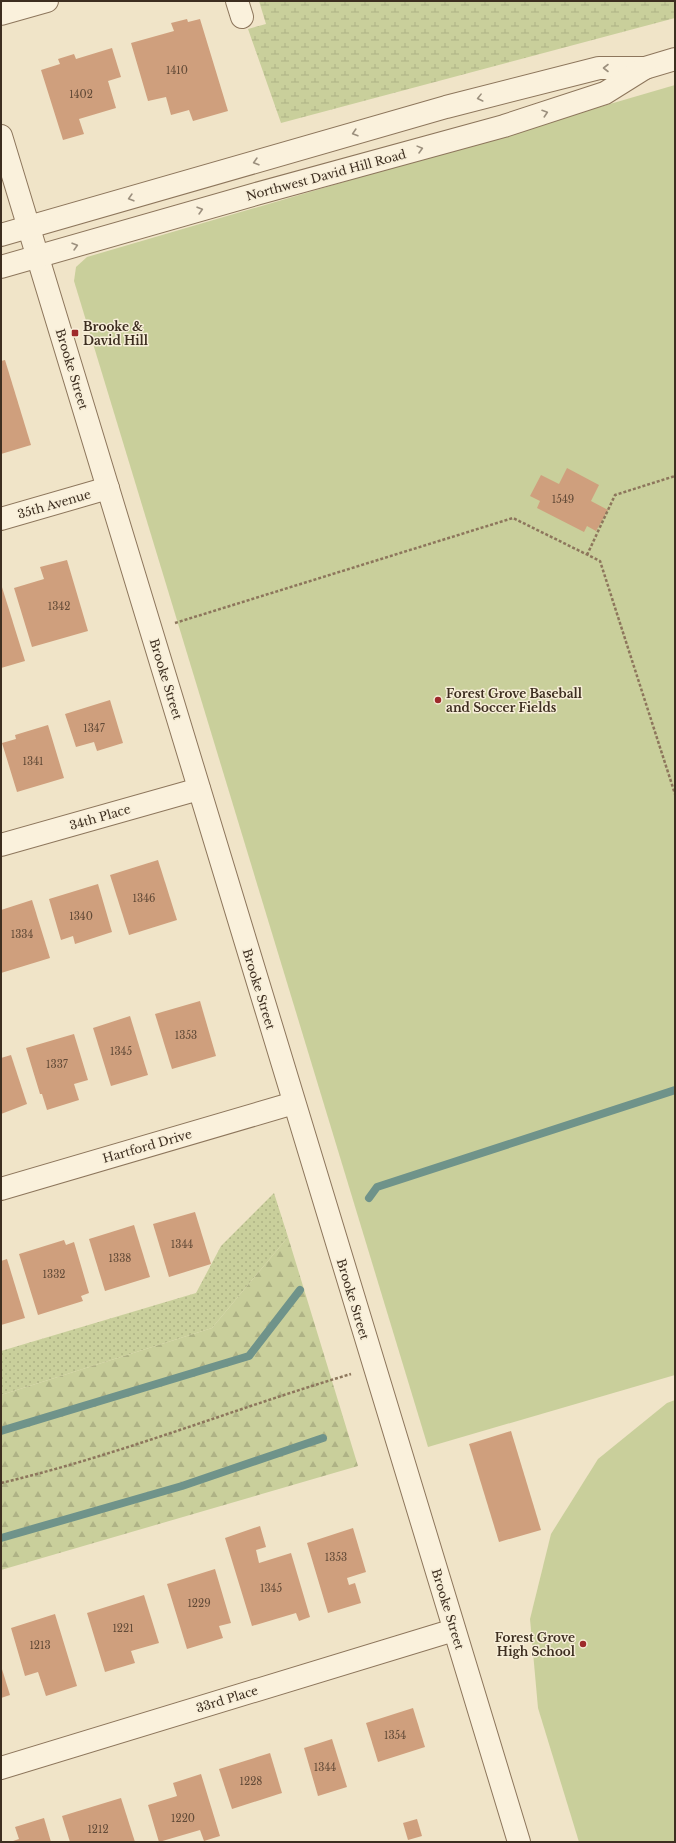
<svg xmlns="http://www.w3.org/2000/svg" width="676" height="1843" font-family="'Libre Baskerville',serif">
	<style>
		.green { fill: url(#green-dots) }
		.forest { fill: url(#forest-firs) }
		.wetland { fill: url(#wetland-marsh) }
		.pitch { fill: #c9cf9b }
		.lines { fill: none; stroke-linecap: round; stroke-linejoin: round }
		.stream { stroke: #6f938a; stroke-width: 8 }
		.building { fill: #cf9f7d }
		.minor-casing { stroke: #8d765c; stroke-width: 24 }
		.tertiary-casing { stroke: #8d765c; stroke-width: 24 }
		.path { stroke: #8d765c; stroke-width: 2.5; stroke-dasharray: 3 2; stroke-linecap: butt }
		.minor { stroke: #faf1dc; stroke-width: 22 }
		.tertiary { stroke: #faf1dc; stroke-width: 22 }
		.oneway { stroke: #9c907e }
		.poi-dot { fill: #9e2a2b; stroke: #f7eed8; stroke-width: 1.5 }
		.labels { text-anchor: middle; dominant-baseline: central; stroke-width: 3; stroke-linejoin: round; paint-order: stroke }
		.number-label { font-size: 10px; fill: #624a37 }
		.street-label { font-size: 12px; fill: #3d2e20; stroke: #f7eed8 }
		.poi-label { font-size: 12px; font-weight: bold; fill: #3d2e20; stroke: #f7eed8; text-anchor: start }
	</style>
	<defs>
		<pattern id="green-dots" width="8" height="8" patternUnits="userSpaceOnUse"><rect width="8" height="8" fill="#c9cf9b"/><path d="M2 2h.1M6 6h.1" fill="none" stroke="#aeb285" stroke-width="1.8" stroke-linecap="round"/></pattern>
		<pattern id="forest-firs" width="22" height="20" patternUnits="userSpaceOnUse"><rect width="22" height="20" fill="#c9cf9b"/><path d="M5 1l3.5 6h-7zM16 11l3.5 6h-7z" fill="#aeb285"/></pattern>
		<pattern id="wetland-marsh" width="20" height="14" patternUnits="userSpaceOnUse"><rect width="20" height="14" fill="#c9cf9b"/><path d="M1 5h8M5 5V1M11 12h8M15 12V8" fill="none" stroke="#aeb285"/></pattern>
	</defs>
	<rect width="100%" height="100%" fill="#f0e4c8"/>
	<polygon class="green" points="274,1193 288,1237 212,1328 1,1395 1,1351 196,1293 221,1246"/>
	<polygon class="forest" points="288,1237 358,1466 1,1570 1,1395 212,1328"/>
	<polygon class="wetland" points="259,1 675,1 675,18 281,123 248,29 266,24"/>
	<g class="pitch">
		<polygon points="675,85 675,1375 428,1447 74,281 76,267 87,257"/>
		<polygon points="675,1400 675,1842 579,1842 538,1708 530,1619 551,1534 598,1459 667,1403"/>
	</g>
	<g class="lines">
		<g class="stream">
			<polyline points="369,1198 377,1187 675,1090"/>
			<polyline points="1,1431 249,1356 300,1290"/>
			<polyline points="1,1538 182,1486 323,1438"/>
		</g>
	</g>
	<g class="building">
		<polygon points="187,19 188,22 200,19 228,111 193,121 189,110 171,115 166,97 148,101 131,43 174,31 171,23"/>
		<polygon points="112,48 121,77 108,81 116,108 79,119 84,134 63,140 41,70 60,64 58,59 74,54 76,59"/>
		<polygon points="5,360 31,445 1,454 1,361"/>
		<polygon points="567,468 599,485 591,501 608,510 596,531 587,526 584,532 537,508 540,501 530,496 541,475 559,484"/>
		<polygon points="67,560 88,631 32,647 14,588 44,579 40,567"/>
		<polygon points="1,584 25,661 1,668"/>
		<polygon points="110,700 123,743 97,751 94,742 76,747 65,714"/>
		<polygon points="48,725 64,778 17,792 2,743 16,739 15,735"/>
		<polygon points="158,860 177,920 129,935 110,875"/>
		<polygon points="98,884 112,932 75,944 73,936 61,940 49,899"/>
		<polygon points="32,900 50,958 1,973 1,910"/>
		<polygon points="200,1001 216,1056 172,1069 155,1014"/>
		<polygon points="130,1016 148,1075 111,1086 93,1028"/>
		<polygon points="74,1034 88,1080 74,1084 79,1100 47,1110 42,1094 40,1094 26,1048"/>
		<polygon points="11,1055 27,1104 1,1114 1,1058"/>
		<polygon points="195,1212 211,1264 169,1277 153,1224"/>
		<polygon points="134,1225 150,1277 105,1291 89,1239"/>
		<polygon points="64,1240 66,1245 74,1242 89,1293 81,1296 83,1301 38,1315 19,1254"/>
		<polygon points="7,1259 25,1318 1,1325 1,1261"/>
		<polygon points="511,1431 541,1530 499,1542 469,1444"/>
		<polygon points="260,1526 266,1547 256,1550 259,1563 291,1553 310,1617 299,1621 296,1613 252,1626 225,1538"/>
		<polygon points="353,1528 366,1572 347,1578 349,1585 355,1583 361,1603 328,1613 307,1543"/>
		<polygon points="215,1569 231,1623 219,1626 223,1638 187,1649 167,1584"/>
		<polygon points="144,1595 159,1643 131,1651 135,1663 105,1672 87,1613"/>
		<polygon points="55,1614 77,1686 46,1696 38,1672 25,1676 11,1628"/>
		<polygon points="1,1666 10,1695 1,1698"/>
		<polygon points="413,1708 425,1747 378,1762 366,1723"/>
		<polygon points="332,1739 347,1787 318,1796 304,1748"/>
		<polygon points="270,1753 282,1793 232,1809 219,1769"/>
		<polygon points="201,1774 220,1836 204,1841 200,1830 159,1842 148,1805 177,1796 173,1783"/>
		<polygon points="121,1798 135,1842 70,1842 62,1816"/>
		<polygon points="44,1818 51,1842 10,1842 19,1839 15,1827"/>
		<polygon points="417,1819 422,1836 408,1840 403,1823"/>
	</g>
	<g class="lines">
		<defs>
			<g id="minor">
				<polyline points="237,1 242,17"/>
				<polyline points="1,14 47,1"/>
				<polyline points="1,136 519,1842"/>
				<polyline points="1,519 108,488"/>
				<polyline points="1,845 199,789"/>
				<polyline points="1,1189 294,1103"/>
				<polyline points="1,1768 454,1630"/>
			</g>
			<g id="tertiary">
				<polyline points="1,235 446,107 599,68 645,68 675,59"/>
				<polyline points="1,267 256,194 504,126 605,93 645,68"/>
			</g>
		</defs>
		<use href="#minor" class="minor-casing"/>
		<use href="#tertiary" class="tertiary-casing"/>
		<g class="path">
			<polyline points="587,555 615,495 675,476"/>
			<polyline points="175,623 513,518 600,561 675,794"/>
			<path d="M1,1483C120,1455 233,1409 351,1374"/>
		</g>
		<use href="#minor" class="minor"/>
		<use href="#tertiary" class="tertiary"/>
	</g>
	<defs><path id="oneway-chevron" d="M-2-3.5L2.5 0L-2 3.5" fill="none" stroke-width="1.6" stroke-linecap="round" stroke-linejoin="round"/></defs>
	<g class="oneway">
		<use href="#oneway-chevron" transform="translate(606 68) rotate(180)"/>
		<use href="#oneway-chevron" transform="translate(480 98) rotate(166)"/>
		<use href="#oneway-chevron" transform="translate(545 113) rotate(-18)"/>
		<use href="#oneway-chevron" transform="translate(355 133) rotate(163)"/>
		<use href="#oneway-chevron" transform="translate(420 149) rotate(-15)"/>
		<use href="#oneway-chevron" transform="translate(256 162) rotate(164)"/>
		<use href="#oneway-chevron" transform="translate(131 198) rotate(164)"/>
		<use href="#oneway-chevron" transform="translate(200 210) rotate(-16)"/>
		<use href="#oneway-chevron" transform="translate(75 246) rotate(-16)"/>
	</g>
	<g class="poi-dot">
		<rect x="71" y="329" width="8" height="8" rx="2"/>
		<circle cx="438" cy="700" r="4"/>
		<circle cx="583" cy="1644" r="4"/>
	</g>
	<g class="labels">
		<g class="number-label">
			<text x="177" y="70">1410</text>
			<text x="81" y="94">1402</text>
			<text x="563" y="499">1549</text>
			<text x="59" y="606">1342</text>
			<text x="94" y="728">1347</text>
			<text x="33" y="761">1341</text>
			<text x="144" y="898">1346</text>
			<text x="81" y="916">1340</text>
			<text x="22" y="934">1334</text>
			<text x="186" y="1035">1353</text>
			<text x="121" y="1051">1345</text>
			<text x="57" y="1064">1337</text>
			<text x="182" y="1244">1344</text>
			<text x="120" y="1258">1338</text>
			<text x="54" y="1274">1332</text>
			<text x="336" y="1557">1353</text>
			<text x="271" y="1588">1345</text>
			<text x="199" y="1603">1229</text>
			<text x="123" y="1628">1221</text>
			<text x="40" y="1645">1213</text>
			<text x="395" y="1735">1354</text>
			<text x="325" y="1767">1344</text>
			<text x="251" y="1781">1228</text>
			<text x="183" y="1818">1220</text>
			<text x="98" y="1829">1212</text>
		</g>
		<g class="street-label">
			<text transform="translate(326 175) rotate(-15)">Northwest David Hill Road</text>
			<text transform="translate(72 369) rotate(73)">Brooke Street</text>
			<text transform="translate(54 504) rotate(-16)">35th Avenue</text>
			<text transform="translate(166 679) rotate(73)">Brooke Street</text>
			<text transform="translate(100 817) rotate(-16)">34th Place</text>
			<text transform="translate(259 989) rotate(73)">Brooke Street</text>
			<text transform="translate(147 1146) rotate(-16)">Hartford Drive</text>
			<text transform="translate(353 1299) rotate(73)">Brooke Street</text>
			<text transform="translate(448 1609) rotate(73)">Brooke Street</text>
			<text transform="translate(227 1699) rotate(-17)">33rd Place</text>
		</g>
		<g class="poi-label">
			<text x="83" y="326">Brooke &amp;<tspan x="83" dy="14">David Hill</tspan></text>
			<text x="446" y="693">Forest Grove Baseball<tspan x="446" dy="14">and Soccer Fields</tspan></text>
			<text x="575" y="1637" text-anchor="end">Forest Grove<tspan x="575" dy="14">High School</tspan></text>
		</g>
	</g>
	<rect width="676" height="1843" fill="none" stroke="#3d2e20" stroke-width="4"/>
</svg>
